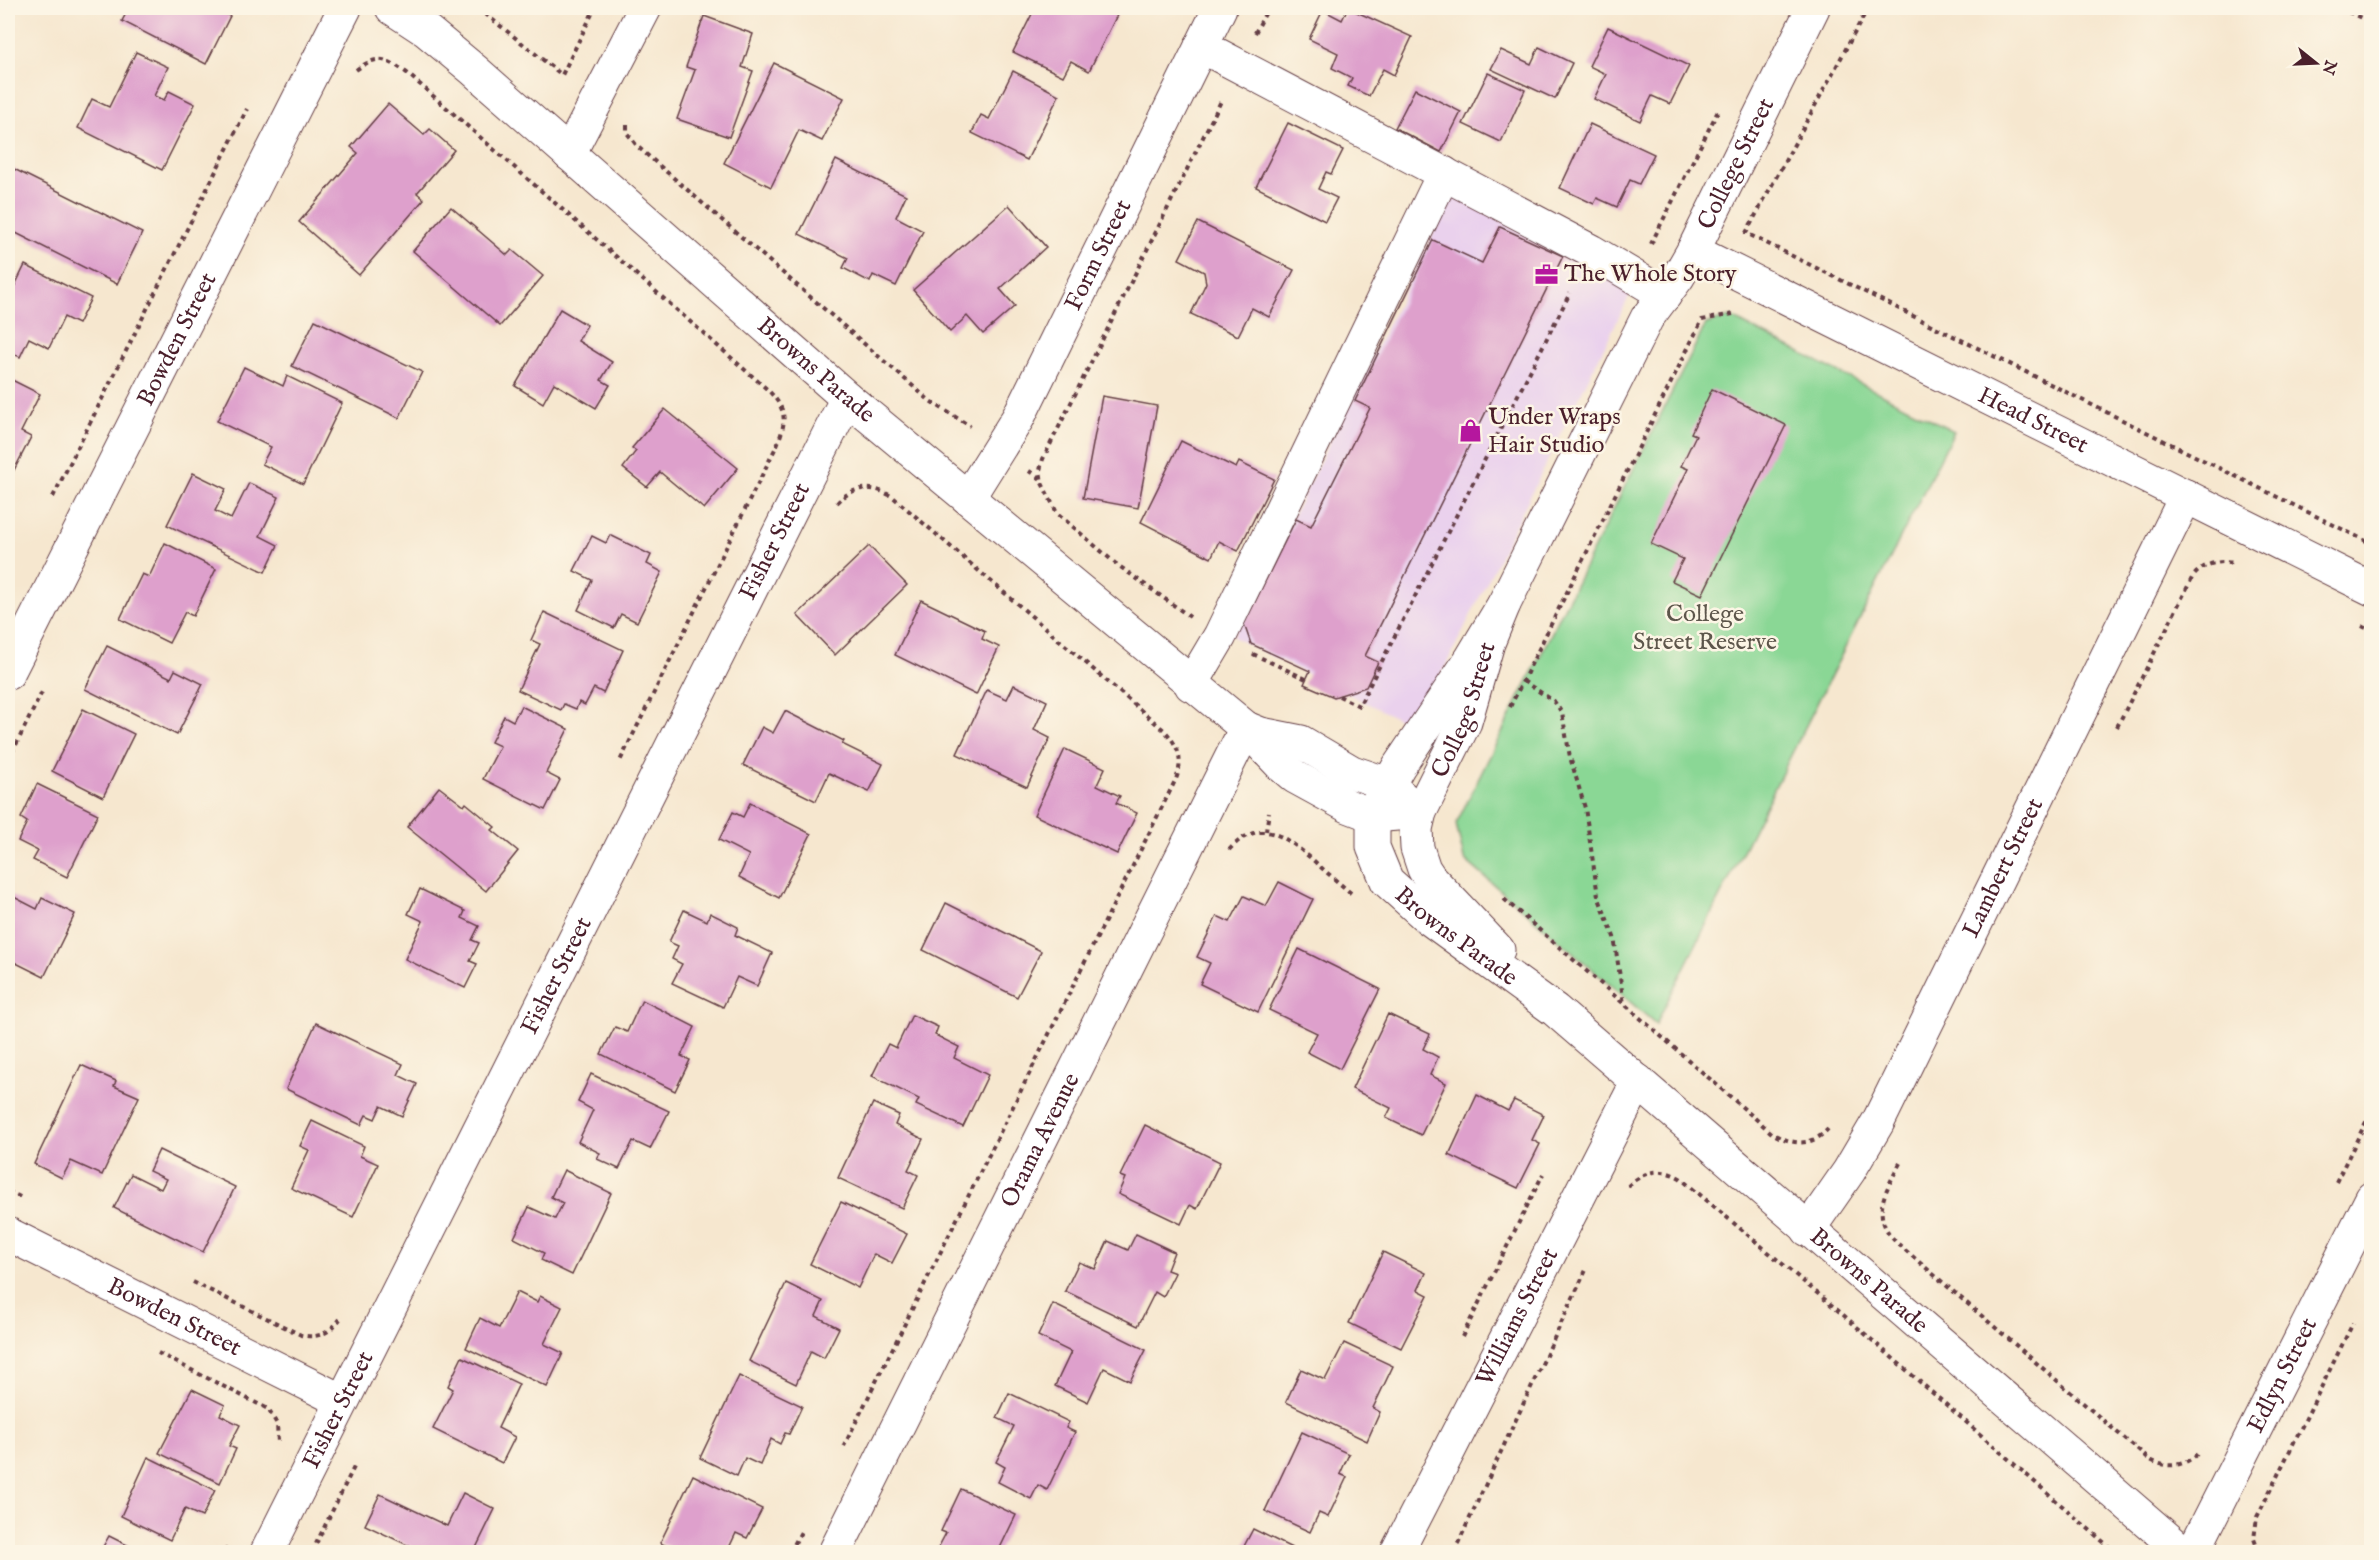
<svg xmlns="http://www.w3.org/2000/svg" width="2379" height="1560" font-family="'IM FELL English',serif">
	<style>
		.built { fill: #ead1ed }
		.green { fill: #8ad795; stroke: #6a7b60; stroke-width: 1.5 }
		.building { fill: #dea0cc }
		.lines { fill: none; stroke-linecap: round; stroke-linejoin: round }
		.minor-casing { stroke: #643d44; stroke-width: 35 }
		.path { stroke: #643d44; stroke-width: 4; stroke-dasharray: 4.5 4.5; stroke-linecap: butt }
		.minor { stroke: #fff; stroke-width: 33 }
		.labels { text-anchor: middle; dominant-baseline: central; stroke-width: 5; stroke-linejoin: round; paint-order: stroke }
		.street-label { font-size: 24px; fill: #4a1f2b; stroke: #fcf5e5 }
		.poi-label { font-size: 24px; fill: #4a1f2b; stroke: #fcf5e5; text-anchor: start }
		.park-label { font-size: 24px; fill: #5d564b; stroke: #fcf5e5 }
	</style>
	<rect width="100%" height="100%" fill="#fcf5e5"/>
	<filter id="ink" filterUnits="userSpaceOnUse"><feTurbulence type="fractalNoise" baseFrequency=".0167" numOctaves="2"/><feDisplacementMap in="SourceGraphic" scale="12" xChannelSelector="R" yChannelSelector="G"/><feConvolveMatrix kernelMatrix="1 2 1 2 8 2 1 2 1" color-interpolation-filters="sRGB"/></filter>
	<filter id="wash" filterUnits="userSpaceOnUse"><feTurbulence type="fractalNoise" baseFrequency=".008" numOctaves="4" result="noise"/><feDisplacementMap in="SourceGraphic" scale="24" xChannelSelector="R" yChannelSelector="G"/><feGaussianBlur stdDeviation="1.35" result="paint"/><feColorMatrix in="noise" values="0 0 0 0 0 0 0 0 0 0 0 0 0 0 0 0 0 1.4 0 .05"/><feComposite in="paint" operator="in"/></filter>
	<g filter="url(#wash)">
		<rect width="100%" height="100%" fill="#f6e7cf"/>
		<polygon class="built" points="1452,196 1634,287 1415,727 1233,637"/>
		<polygon class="green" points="1730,317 1954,431 1656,1024 1464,859 1456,824 1706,324"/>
		<g id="blocks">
			<g class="building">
				<polygon points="129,8 213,8 230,16 206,64 122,21"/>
				<polygon points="1035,8 1103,8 1117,15 1089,71 1071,61 1063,76 1013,52"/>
				<polygon points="1348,8 1412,37 1394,75 1383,69 1369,96 1348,86 1352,78 1332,68 1338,53 1309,39 1323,10 1342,20"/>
				<polygon points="704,16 753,34 742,67 753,71 729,137 677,119 695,70 686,67"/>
				<polygon points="1608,27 1689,66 1670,104 1652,96 1640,121 1594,99 1606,74 1589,66"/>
				<polygon points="1539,47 1572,63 1555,99 1491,69 1501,50 1531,64"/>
				<polygon points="136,52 168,67 154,96 164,100 169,91 195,104 162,170 78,128 92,99 109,107"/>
				<polygon points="774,63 844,98 822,141 799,130 771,187 724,163"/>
				<polygon points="1013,71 1059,95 1027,160 972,133 981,115 989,119"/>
				<polygon points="1488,73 1525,90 1501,142 1463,124"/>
				<polygon points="1415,89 1461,112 1441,152 1395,128"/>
				<polygon points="388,104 424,135 430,129 454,150 417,193 424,199 359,275 299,222 358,153 351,147"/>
				<polygon points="1288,123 1343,150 1331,174 1326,172 1318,189 1337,198 1325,221 1256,187"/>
				<polygon points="1590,124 1654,154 1639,184 1630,180 1617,207 1597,198 1594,204 1560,188"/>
				<polygon points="836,160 906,195 896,217 923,231 896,286 873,275 870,282 843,268 848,258 799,234"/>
				<polygon points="8,166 142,233 117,284 8,229"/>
				<polygon points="1009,205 1046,247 1000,289 1015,306 983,334 967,316 950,332 913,290"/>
				<polygon points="451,207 507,255 512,250 543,276 500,326 413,251"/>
				<polygon points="1198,222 1294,270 1269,317 1252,308 1238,336 1191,314 1206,283 1204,272 1179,259"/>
				<polygon points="1500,227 1563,256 1365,656 1378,662 1366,687 1334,697 1304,684 1310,671 1251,644 1244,624 1296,519 1311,526 1370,408 1355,401 1433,240 1482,263"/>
				<polygon points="25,265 91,298 78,324 64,317 49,348 29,338 20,357 8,351 8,300"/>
				<polygon points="560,309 587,325 578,341 612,362 601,380 610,385 596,408 554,383 543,403 515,386"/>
				<polygon points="315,320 422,372 399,418 292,366"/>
				<polygon points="244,367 283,386 287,376 342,403 303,484 262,464 271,447 217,421"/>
				<polygon points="8,378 40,394 21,432 31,437 12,474 8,472"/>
				<polygon points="1712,389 1786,425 1702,595 1672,581 1683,559 1651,544 1688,469 1681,466 1696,435 1691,433"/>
				<polygon points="1102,396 1157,406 1138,508 1083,498"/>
				<polygon points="665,409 738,468 704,509 660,472 647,487 623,468 636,451 632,448"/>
				<polygon points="1181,441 1236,468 1239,462 1274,479 1238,551 1219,541 1211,558 1141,522"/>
				<polygon points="193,473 226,489 215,511 231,519 249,483 279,497 260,536 278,545 265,572 167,525"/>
				<polygon points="610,535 651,555 647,564 662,572 637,622 621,614 614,628 578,610 592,580 574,571 592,536 606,543"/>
				<polygon points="165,543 216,569 193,616 185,612 169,643 120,619 142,574 149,577"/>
				<polygon points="869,546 907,585 835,655 797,615"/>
				<polygon points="921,600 985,631 982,639 999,647 976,695 895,655"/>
				<polygon points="544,612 623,650 603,693 594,688 585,705 579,702 576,709 564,704 561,710 518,690 540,644 531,640"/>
				<polygon points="107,646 171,678 175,670 203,684 177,735 85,689"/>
				<polygon points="1014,685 1047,701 1034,730 1050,738 1027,787 957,754 987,690 1007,699"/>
				<polygon points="521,706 568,729 546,773 560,780 545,810 483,779 500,746 491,742 504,716 513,721"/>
				<polygon points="83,709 134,734 103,797 52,771"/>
				<polygon points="785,711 844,741 842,744 883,764 869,792 829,773 816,801 743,765 762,727 773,733"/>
				<polygon points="1065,749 1105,768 1097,785 1120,796 1116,803 1137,813 1117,854 1034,815"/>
				<polygon points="37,784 98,814 67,877 33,860 38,851 18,841 27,822 21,818"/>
				<polygon points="439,787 464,806 466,803 495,827 492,830 518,851 486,891 407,827"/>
				<polygon points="750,803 811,834 779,898 739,877 749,855 719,840 733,812 743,817"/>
				<polygon points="1279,882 1313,899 1258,1012 1200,984 1210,963 1197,957 1217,916 1230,922 1244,896 1266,906"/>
				<polygon points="420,889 465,911 462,918 479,926 472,940 479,943 470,961 477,964 465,988 405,959 423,921 408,914"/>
				<polygon points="8,894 37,909 42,898 75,914 44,977 8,959"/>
				<polygon points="946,903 1041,951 1017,997 923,950"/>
				<polygon points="684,910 707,921 710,913 738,927 735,935 772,953 757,986 737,977 723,1007 672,983 682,964 672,959 678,946 669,942"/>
				<polygon points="1299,949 1380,989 1340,1069 1307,1052 1317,1033 1269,1010"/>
				<polygon points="642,1000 695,1027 681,1056 690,1060 675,1091 601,1054 615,1027 627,1032"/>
				<polygon points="1388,1014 1430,1034 1423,1049 1438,1057 1430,1075 1446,1083 1421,1135 1386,1118 1391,1108 1352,1089"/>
				<polygon points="912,1015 938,1027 935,1035 959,1047 954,1058 988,1075 963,1127 916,1105 919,1099 872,1076 888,1044 896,1048"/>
				<polygon points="316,1023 403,1064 398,1075 417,1084 402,1116 381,1106 375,1119 366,1115 361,1125 286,1089"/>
				<polygon points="81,1065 116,1081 114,1086 139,1097 102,1175 71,1161 62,1178 34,1164"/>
				<polygon points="591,1074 669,1111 650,1149 633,1141 619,1169 597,1159 600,1153 578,1142 593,1110 578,1102"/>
				<polygon points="1477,1095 1508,1111 1514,1100 1544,1115 1532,1140 1540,1144 1518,1188 1449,1155"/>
				<polygon points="873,1103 899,1115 895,1125 923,1139 908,1170 918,1175 902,1208 838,1178"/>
				<polygon points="312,1121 364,1146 360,1156 378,1164 353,1217 291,1188 309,1150 300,1146"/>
				<polygon points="1145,1125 1220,1162 1197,1209 1190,1205 1181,1224 1118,1194 1125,1178 1120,1176"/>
				<polygon points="159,1150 235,1187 203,1252 114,1208 131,1174 161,1189 166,1179 149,1171"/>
				<polygon points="564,1170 611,1193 572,1275 541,1260 544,1253 514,1238 529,1207 555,1219 563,1203 551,1197"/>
				<polygon points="841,1202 907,1234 892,1263 874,1254 858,1288 810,1264"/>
				<polygon points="1136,1234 1174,1252 1167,1270 1175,1273 1163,1297 1155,1292 1138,1326 1065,1291 1079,1262 1095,1269 1108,1241 1128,1250"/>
				<polygon points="1383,1252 1426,1273 1418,1290 1428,1295 1401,1348 1349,1323"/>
				<polygon points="786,1283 823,1301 816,1316 839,1328 824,1358 811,1351 796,1384 749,1361"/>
				<polygon points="517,1292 537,1302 540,1296 562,1307 544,1344 563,1353 547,1387 466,1348 480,1318 499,1328"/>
				<polygon points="1053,1304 1146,1350 1130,1381 1104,1368 1088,1402 1055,1386 1071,1352 1038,1336"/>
				<polygon points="1344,1343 1393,1366 1373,1408 1380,1412 1367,1441 1286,1402 1301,1369 1325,1380"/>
				<polygon points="462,1357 519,1384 498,1428 515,1437 502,1463 433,1429 453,1389 448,1386"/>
				<polygon points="739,1376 802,1406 789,1434 785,1433 780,1444 771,1439 760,1465 745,1458 737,1476 700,1458"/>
				<polygon points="192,1389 225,1405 220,1415 240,1425 229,1446 236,1449 220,1483 159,1453"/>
				<polygon points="1009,1393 1069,1422 1066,1428 1075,1432 1047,1490 1038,1485 1031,1499 998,1482 1005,1467 996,1462 1014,1426 997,1418"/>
				<polygon points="1302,1432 1349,1454 1340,1474 1347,1477 1328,1517 1319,1513 1310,1532 1265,1511"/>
				<polygon points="148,1457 215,1490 202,1517 185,1509 170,1540 121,1516"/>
				<polygon points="693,1475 762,1509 747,1538 736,1533 727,1552 680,1552 660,1543"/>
				<polygon points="961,1489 1016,1515 998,1552 936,1552 946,1533 941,1531"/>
				<polygon points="463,1493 495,1509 474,1552 422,1552 365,1525 380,1494 447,1526"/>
				<polygon points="1253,1529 1300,1552 1241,1552"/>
				<polygon points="109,1536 141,1552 100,1552"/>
			</g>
		</g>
	</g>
	<g filter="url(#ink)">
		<use href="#blocks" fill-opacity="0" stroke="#643d44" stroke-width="1.5"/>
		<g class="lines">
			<defs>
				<g id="minor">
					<path id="s1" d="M392,8L427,31L474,70L847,398L1246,728L1282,766L1295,777L1348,806L1374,816L1420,812"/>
					<polyline points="1201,46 1591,251 1665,295"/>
					<polyline points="569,154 645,8"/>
					<path id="s2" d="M1693,251L2372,589"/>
					<path id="s3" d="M968,498L1018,418L1220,8"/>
					<path id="s4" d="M1504,604L1471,659L1399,766L1376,806L1373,822V847L1387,881L1427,917L1555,1010L2183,1552"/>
					<path id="s5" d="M8,673L345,8"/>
					<polyline points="1191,685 1220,636 1444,173"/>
					<polyline points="1246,728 1261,734 1301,742 1352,772 1388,784 1403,798"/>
					<path id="s6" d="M1498,950L1430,878L1424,869L1417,848L1416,829L1420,812L1465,722L1488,643L1504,604L1647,318L1678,277L1693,251L1813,8"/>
					<path id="s7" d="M1808,1230L1849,1171L1878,1122L2186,496"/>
					<path id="s8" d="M8,1234L342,1401"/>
					<path id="s9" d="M267,1552L847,398"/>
					<path id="s10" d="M835,1552L1246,728"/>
					<path id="s11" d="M1397,1552L1638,1081"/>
					<path id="s12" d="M2193,1552L2372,1198"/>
				</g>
			</defs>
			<use href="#minor" class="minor-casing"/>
			<g class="path">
				<polyline points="478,8 562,75 595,8"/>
				<polyline points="1868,8 1746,233 2372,544"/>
				<polyline points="2340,8 2372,23"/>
				<polyline points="1255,33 1268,8"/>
				<path d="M356,70C378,54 386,58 407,73L768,390C787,410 787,420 777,445L619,763"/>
				<polyline points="627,125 627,133 638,147 930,401 970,426"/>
				<polyline points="1651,244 1718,111"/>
				<polyline points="1029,471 1041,479"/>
				<polyline points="53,497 247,109"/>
				<path d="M837,503C854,485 873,485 893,497L1165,731C1178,746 1184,759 1176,779L844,1446"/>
				<polyline points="1190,617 1115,563 1057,513 1042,483 1040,470 1043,459 1222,99"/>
				<polyline points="2362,626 2372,631"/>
				<polyline points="1253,654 1306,679"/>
				<polyline points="1523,681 1554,701 1562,713 1570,757 1585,808 1598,896 1614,937 1624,1004"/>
				<polyline points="1339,696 1359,706 1570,293"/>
				<polyline points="1510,707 1702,320 1733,314"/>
				<path d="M2117,727L2192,578C2202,564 2217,560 2234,563"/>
				<polyline points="8,761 43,690"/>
				<polyline points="1266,831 1269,812"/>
				<path d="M1229,850C1260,816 1285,836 1313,860C1326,872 1339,883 1352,894"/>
				<path d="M1504,899L1773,1134C1794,1145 1811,1147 1828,1129"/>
				<path d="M1900,1163C1885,1193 1869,1215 1897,1243L2147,1458C2165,1470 2186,1467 2200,1451"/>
				<polyline points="2336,1182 2372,1110"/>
				<path d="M1628,1186C1644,1171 1660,1167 1680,1178L1841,1313L2115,1552"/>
				<polyline points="8,1191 22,1198"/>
				<path d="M193,1282L301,1335C318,1339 330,1333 340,1319"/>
				<polyline points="1462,1337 1543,1174"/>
				<polyline points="158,1353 268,1409 277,1424 278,1443"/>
				<polyline points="225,1552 229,1544"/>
				<polyline points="312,1552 354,1467"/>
				<polyline points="790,1552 802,1530"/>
				<polyline points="1454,1552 1586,1270"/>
				<polyline points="2259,1552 2254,1539 2257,1517 2353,1323"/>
			</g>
			<use href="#minor" class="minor"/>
		</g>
	</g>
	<defs>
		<symbol id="office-bare" viewBox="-9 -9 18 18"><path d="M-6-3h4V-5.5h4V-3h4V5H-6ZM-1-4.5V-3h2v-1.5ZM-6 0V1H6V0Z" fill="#b5179e" stroke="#fcf5e5" stroke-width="2.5" paint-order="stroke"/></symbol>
		<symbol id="shop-bare" viewBox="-9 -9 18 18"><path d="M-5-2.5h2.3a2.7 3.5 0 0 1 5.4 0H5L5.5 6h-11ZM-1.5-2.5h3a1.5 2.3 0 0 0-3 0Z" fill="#b5179e" stroke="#fcf5e5" stroke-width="2.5" paint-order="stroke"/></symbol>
	</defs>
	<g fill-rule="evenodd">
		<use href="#office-bare" x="1530" y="258" width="33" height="33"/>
		<use href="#shop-bare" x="1454" y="414" width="33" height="33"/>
	</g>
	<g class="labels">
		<g class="street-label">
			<text stroke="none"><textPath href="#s6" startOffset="892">College Street</textPath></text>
			<text stroke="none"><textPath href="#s3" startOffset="276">Form Street</textPath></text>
			<text stroke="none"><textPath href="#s5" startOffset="374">Bowden Street</textPath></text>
			<text stroke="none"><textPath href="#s1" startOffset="558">Browns Parade</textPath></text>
			<text stroke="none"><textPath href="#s2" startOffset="380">Head Street</textPath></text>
			<text stroke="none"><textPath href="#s9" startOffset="1131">Fisher Street</textPath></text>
			<text stroke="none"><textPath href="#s6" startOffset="280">College Street</textPath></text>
			<text stroke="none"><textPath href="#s7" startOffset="412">Lambert Street</textPath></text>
			<text stroke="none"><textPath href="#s4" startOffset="406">Browns Parade</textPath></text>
			<text stroke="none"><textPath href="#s9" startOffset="645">Fisher Street</textPath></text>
			<text stroke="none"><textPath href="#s10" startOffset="460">Orama Avenue</textPath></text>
			<text stroke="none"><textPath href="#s4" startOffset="944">Browns Parade</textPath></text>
			<text stroke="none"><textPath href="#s11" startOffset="264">Williams Street</textPath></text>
			<text stroke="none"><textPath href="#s8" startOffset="186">Bowden Street</textPath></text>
			<text stroke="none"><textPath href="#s12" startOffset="198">Edlyn Street</textPath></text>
			<text stroke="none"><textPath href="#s9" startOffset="159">Fisher Street</textPath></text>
		</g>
		<g class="poi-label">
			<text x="1564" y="274">The Whole Story</text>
			<text x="1488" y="417">Under Wraps<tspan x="1488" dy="28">Hair Studio</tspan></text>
		</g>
		<g class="park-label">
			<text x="1705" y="614">College<tspan x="1705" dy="28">Street Reserve</tspan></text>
		</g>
	</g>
	<rect width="2379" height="1560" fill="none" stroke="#fcf5e5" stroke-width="30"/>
	<g transform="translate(2316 63) rotate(108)" stroke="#fcf5e5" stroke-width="4.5" paint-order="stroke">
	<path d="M0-4.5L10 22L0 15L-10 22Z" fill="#4a1f2b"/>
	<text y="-9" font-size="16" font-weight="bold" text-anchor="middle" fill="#4a1f2b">N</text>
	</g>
</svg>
